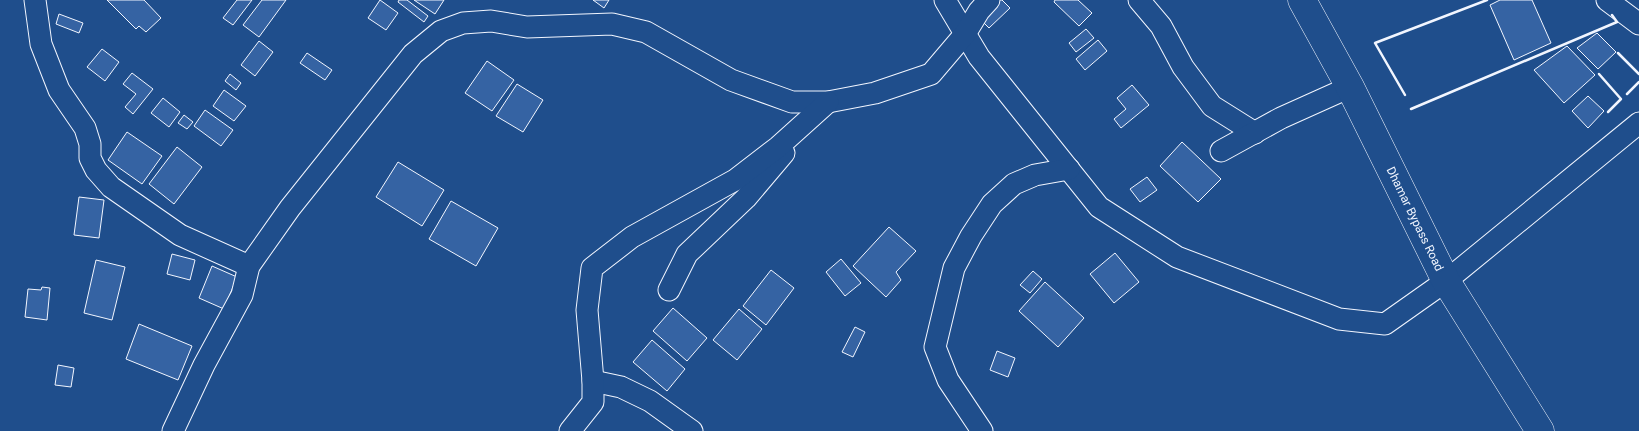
<svg xmlns="http://www.w3.org/2000/svg" width="1639" height="431" font-family="Roboto,sans-serif">
	<style>
		.building { fill: #3563a3; stroke: #f2f6ff }
		.lines { fill: none; stroke-linecap: round; stroke-linejoin: round }
		.minor-casing { stroke: #f2f6ff; stroke-width: 23 }
		.major-casing { stroke: #f2f6ff; stroke-width: 29 }
		.minor { stroke: #1f4e8c; stroke-width: 21 }
		.major { stroke: #1f4e8c; stroke-width: 28 }
		.wall { stroke: #f2f6ff; stroke-width: 2.5 }
		.labels { text-anchor: middle; dominant-baseline: central; stroke-width: 4; stroke-linejoin: round; paint-order: stroke }
		.street-label { font-size: 12px; fill: #f2f6ff; stroke: #1f4e8c }
	</style>
	<rect width="100%" height="100%" fill="#1f4e8c"/>
	<g class="building">
		<polygon points="107,0 144,0 161,18 146,32 139,26 136,29"/>
		<polygon points="237,0 252,0 233,25 223,18"/>
		<polygon points="262,0 286,0 259,37 243,25"/>
		<polygon points="380,0 398,13 386,30 368,18"/>
		<polygon points="399,0 407,0 428,16 424,22 398,2"/>
		<polygon points="414,0 444,0 435,14"/>
		<polygon points="593,0 609,0 604,8"/>
		<polygon points="999,0 1002,0 1010,8 989,28 979,18"/>
		<polygon points="1055,0 1078,0 1092,13 1079,26 1054,2"/>
		<polygon points="1500,0 1532,0 1551,43 1514,60 1490,5"/>
		<polygon points="59,14 83,23 79,33 56,24"/>
		<polygon points="1086,29 1094,38 1076,52 1069,43"/>
		<polygon points="1597,33 1616,52 1598,69 1577,48"/>
		<polygon points="1098,40 1107,51 1085,70 1076,59"/>
		<polygon points="259,41 273,52 255,76 241,65"/>
		<polygon points="1567,46 1595,75 1564,103 1534,70"/>
		<polygon points="102,49 119,62 105,81 87,67"/>
		<polygon points="307,53 332,70 325,80 300,63"/>
		<polygon points="487,61 514,80 492,111 465,93"/>
		<polygon points="132,73 153,89 133,114 125,107 136,94 123,84"/>
		<polygon points="230,74 241,83 236,90 225,81"/>
		<polygon points="517,84 543,100 523,132 496,116"/>
		<polygon points="1132,85 1149,105 1121,128 1114,119 1126,109 1117,98"/>
		<polygon points="224,90 246,106 234,121 213,106"/>
		<polygon points="1588,96 1604,111 1588,128 1572,111"/>
		<polygon points="163,98 180,112 169,127 151,113"/>
		<polygon points="205,110 233,130 221,146 194,126"/>
		<polygon points="184,115 193,122 187,129 178,123"/>
		<polygon points="127,132 162,156 142,184 108,160"/>
		<polygon points="1182,142 1221,179 1198,202 1160,166"/>
		<polygon points="177,147 202,167 174,204 149,184"/>
		<polygon points="398,162 444,190 422,226 376,197"/>
		<polygon points="1147,177 1157,190 1140,202 1130,189"/>
		<polygon points="79,197 104,200 99,238 74,235"/>
		<polygon points="451,201 498,228 476,266 429,239"/>
		<polygon points="889,227 916,251 896,272 901,280 886,297 853,266"/>
		<polygon points="1115,253 1139,282 1114,303 1090,274"/>
		<polygon points="172,254 195,260 190,280 167,274"/>
		<polygon points="841,259 861,283 845,296 826,272"/>
		<polygon points="96,260 125,267 112,320 84,313"/>
		<polygon points="212,266 237,277 224,309 199,298"/>
		<polygon points="771,270 794,288 766,325 743,306"/>
		<polygon points="1033,271 1042,279 1030,293 1020,285"/>
		<polygon points="1045,282 1084,318 1058,347 1019,311"/>
		<polygon points="42,287 50,288 47,320 25,317 28,289 41,290"/>
		<polygon points="673,308 707,338 687,361 653,331"/>
		<polygon points="739,309 762,329 737,360 713,340"/>
		<polygon points="139,324 192,346 178,380 126,359"/>
		<polygon points="855,327 865,332 853,357 842,352"/>
		<polygon points="652,340 685,369 667,391 633,362"/>
		<polygon points="997,351 1015,358 1008,377 990,370"/>
		<polygon points="58,365 74,368 71,387 55,385"/>
	</g>
	<g class="lines">
		<defs>
			<g id="minor">
				<polyline points="35,0 41,44 59,90 85,128 90,144 90,158 96,170 111,187 180,235 249,266"/>
				<polyline points="945,0 979,57 1099,207 1177,257 1339,319 1385,324 1446,281 1639,123"/>
				<polyline points="1139,0 1161,26 1183,67 1212,106 1255,133"/>
				<polyline points="1607,0 1639,24"/>
				<polyline points="1221,151 1281,118 1350,87"/>
				<polyline points="669,290 687,254 746,198 784,153"/>
				<polyline points="593,381 621,387 650,401 692,431"/>
				<polyline points="173,431 204,365 242,295 249,266 290,208 413,54 441,31 463,23 491,21 527,27 612,24 646,32 731,80 792,102 828,102 875,93 931,74 965,34 979,11 989,0"/>
				<polyline points="570,431 593,402 593,381 587,310 592,268 632,237 735,180 778,147 828,102"/>
				<polyline points="982,431 948,380 935,347 954,268 971,236 992,204 1014,184 1035,175 1069,169"/>
			</g>
			<polyline id="major" points="1302,0 1350,87 1446,281 1540,431"/>
		</defs>
		<use href="#minor" class="minor-casing"/>
		<use href="#major" class="major-casing"/>
		<use href="#minor" class="minor"/>
		<use href="#major" class="major"/>
		<g class="wall">
			<polyline points="1618,53 1639,74"/>
			<polyline points="1599,74 1621,99 1608,112"/>
			<polyline points="1627,94 1639,82"/>
			<polyline points="1405,95 1375,43 1487,0"/>
			<polyline points="1411,109 1617,22 1612,15"/>
		</g>
	</g>
	<g class="labels">
		<g class="street-label">
			<text transform="translate(1415 219) rotate(64)">Dhamar Bypass Road</text>
		</g>
	</g>
</svg>
